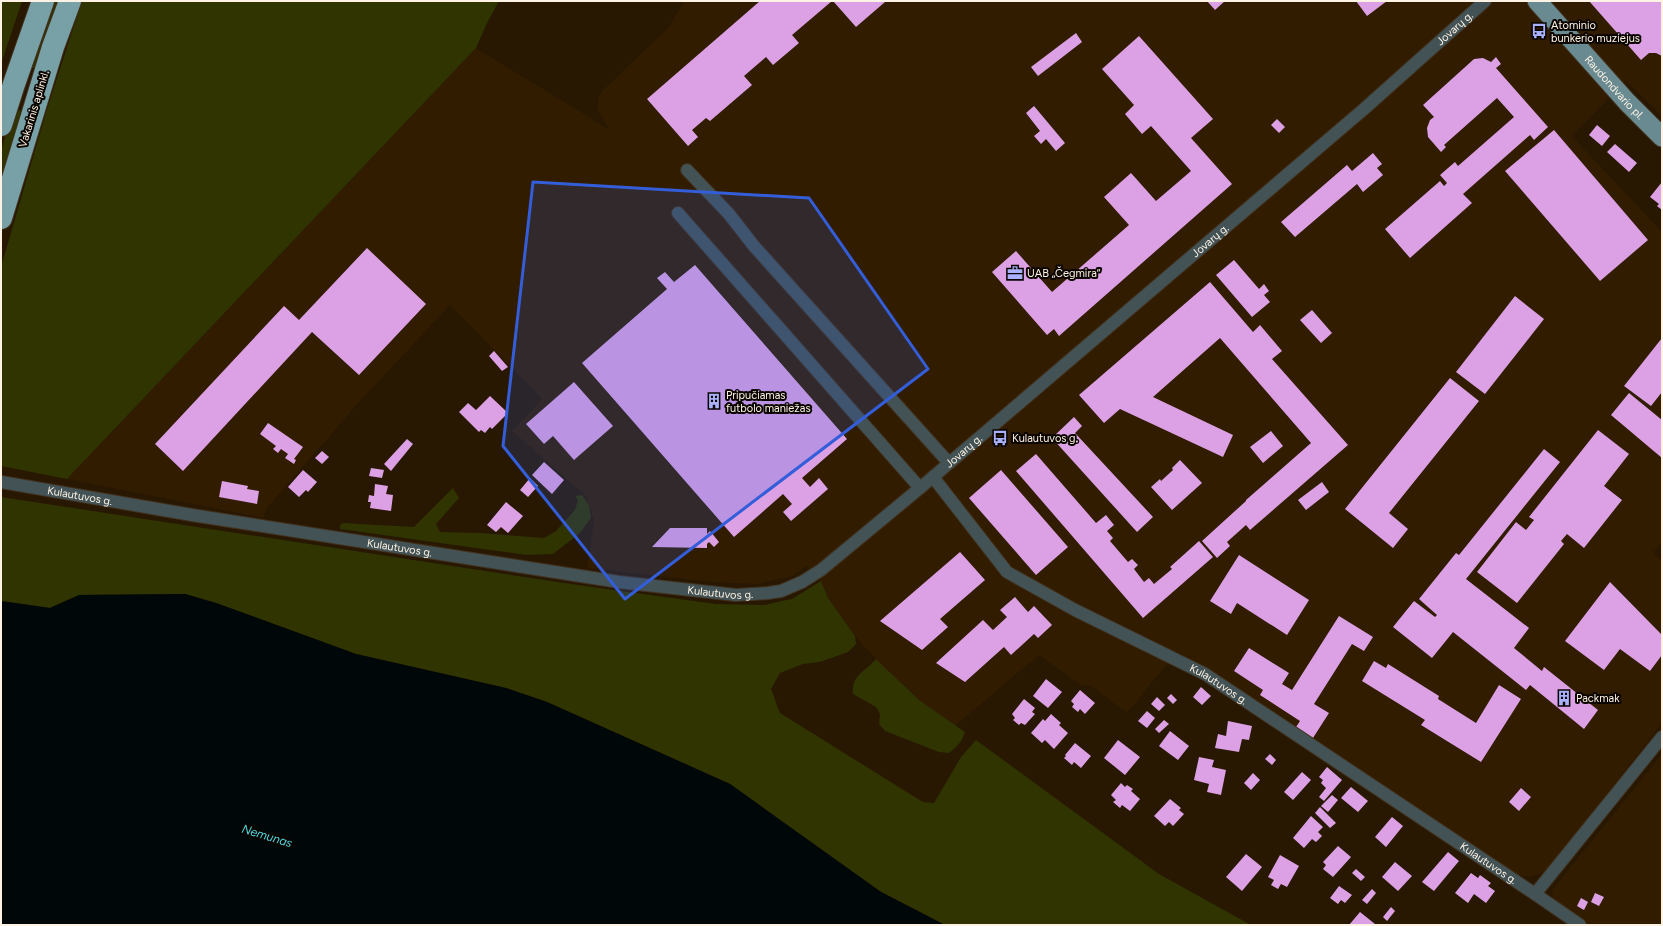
<svg xmlns="http://www.w3.org/2000/svg" width="1663" height="926" font-family="Figtree,sans-serif">
	<style>
		.built { fill: #311c00 }
		.green { fill: #2f3400 }
		.water { fill: #000708 }
		.building { fill: #dca1e5 }
		.lines { fill: none; stroke-linecap: round; stroke-linejoin: round }
		.street-casing { stroke: #42311c; stroke-width: 14 }
		.primary-casing { stroke: #42311c; stroke-width: 21 }
		.highway-casing { stroke: #42311c; stroke-width: 24 }
		.street { stroke: #425255; stroke-width: 12 }
		.primary { stroke: #688a90; stroke-width: 19 }
		.highway { stroke: #77a0a7; stroke-width: 22 }
		.marked { fill: #345ed9; fill-opacity: 0.2; stroke: #345ed9; stroke-width: 3; stroke-linejoin: round }
		.labels { text-anchor: middle; dominant-baseline: central; stroke-width: 4; stroke-linejoin: round; paint-order: stroke }
		.poi-label { font-size: 11px; fill: #fef3e4; stroke: #0b0501; text-anchor: start }
		.street-label { font-size: 11px; fill: #fef3e4; stroke: #0b0501 }
		.water-label { font-size: 12px; font-style: italic; fill: #50d5e2; stroke: #0b0501 }
	</style>
	<rect width="100%" height="100%" fill="#281701"/>
	<g class="built">
		<polygon points="684,1 1662,1 1662,116 1626,81 1572,136 1662,232 1662,542 1653,553 1662,560 1662,723 1547,871 1531,877 1516,875 1177,652 1127,713 1091,686 1081,685 1039,655 955,726 919,700 876,659 855,636 828,598 821,581 806,566 793,576 757,584 710,582 587,568 594,521 586,496 512,431 542,399 450,305 363,398 266,509 264,518 67,479 476,48 610,130 597,110 598,98 603,90 668,28"/>
		<polygon points="1662,754 1662,925 1587,925 1553,900 1552,890"/>
	</g>
	<g class="green">
		<polygon points="1,1 22,1 1,64"/>
		<polygon points="53,1 59,1 35,68 33,68 29,66"/>
		<polygon points="82,1 499,1 487,23 476,48 67,479 1,466 1,267 48,106"/>
		<polygon points="14,108 21,111 21,117 1,190 1,151"/>
		<polygon points="453,488 459,498 436,524 440,532 480,533 544,538 556,531 575,510 578,500 575,496 582,495 589,505 591,518 580,533 553,554 527,555 340,529 340,525 343,523 414,527"/>
		<path d="M1,497L571,584L716,604L765,605L781,601L792,599L821,581L828,598L855,636L856,644L848,652L820,662L803,664L780,673L771,689C775,697 776,705 780,713L923,802L934,803L961,757L976,740L1159,874L1251,925H945L881,892L730,784L547,702L506,688L356,654L216,603L185,594L79,595L50,608L1,601Z"/>
		<path d="M876,659L919,700L965,732C962,742 957,747 949,753L939,752L885,731L879,724L880,714L876,707L853,694C851,675 865,672 876,659Z"/>
	</g>
	<polygon class="water" points="185,594 216,603 356,654 506,688 547,702 730,784 881,892 945,925 1,925 1,601 50,608 79,595"/>
	<g class="building">
		<polygon points="760,1 832,1 792,35 799,43 773,65 766,57 744,76 752,85 710,121 706,118 692,130 698,137 688,146 647,99"/>
		<polygon points="833,1 884,1 885,2 856,27"/>
		<polygon points="1207,1 1225,1 1215,10"/>
		<polygon points="1356,1 1387,1 1367,16"/>
		<polygon points="1589,1 1662,1 1662,56 1656,53 1649,53 1641,60"/>
		<polygon points="1076,33 1082,42 1038,76 1031,67"/>
		<polygon points="1139,36 1213,119 1191,138 1232,184 1059,336 1054,329 1047,335 992,272 1016,251 1052,292 1129,225 1104,197 1131,173 1156,201 1191,171 1151,126 1142,134 1125,114 1134,105 1102,69"/>
		<polygon points="1496,57 1501,64 1496,68 1548,127 1534,140 1530,135 1463,194 1472,203 1410,258 1385,229 1440,181 1444,186 1447,183 1440,175 1455,162 1458,166 1514,117 1497,98 1444,145 1446,147 1441,152 1428,137 1427,128 1430,120 1434,117 1423,105 1474,59 1483,58 1491,62"/>
		<polygon points="1034,106 1065,143 1056,151 1046,139 1041,144 1034,136 1040,131 1026,113"/>
		<polygon points="1277,119 1285,127 1279,133 1271,125"/>
		<polygon points="1597,125 1610,136 1602,146 1589,135"/>
		<polygon points="1554,130 1648,240 1600,281 1505,171"/>
		<polygon points="1615,144 1637,163 1629,172 1607,152"/>
		<polygon points="1373,153 1382,164 1377,168 1383,175 1363,192 1357,184 1295,237 1281,222 1347,165 1352,171"/>
		<polygon points="1662,182 1662,210 1657,206 1659,204 1650,197"/>
		<polygon points="367,248 426,304 359,375 312,332 183,471 155,444 284,306 299,320"/>
		<polygon points="1234,260 1259,289 1264,284 1269,291 1264,295 1270,302 1252,317 1216,275"/>
		<polygon points="695,265 847,439 802,478 810,487 819,478 828,489 791,521 783,512 792,504 783,494 734,537 582,363 667,289 657,278 665,272 674,282"/>
		<polygon points="1210,282 1253,332 1260,325 1282,351 1272,359 1348,445 1250,530 1246,525 1227,542 1230,546 1217,558 1202,541 1246,501 1246,500 1311,443 1220,338 1153,397 1233,435 1223,457 1120,409 1104,423 1079,395"/>
		<polygon points="1515,296 1544,319 1485,394 1456,372"/>
		<polygon points="1312,310 1332,333 1321,343 1300,320"/>
		<polygon points="1662,338 1662,392 1651,406 1624,386"/>
		<polygon points="494,351 508,367 502,371 489,356"/>
		<polygon points="1450,378 1479,401 1389,513 1408,529 1393,548 1345,509"/>
		<polygon points="574,382 613,426 574,460 553,436 544,444 526,424"/>
		<polygon points="1629,393 1662,420 1662,458 1611,415"/>
		<polygon points="490,396 508,413 492,429 490,427 485,433 481,430 479,432 459,412 468,403 476,410"/>
		<polygon points="1074,417 1082,426 1075,433 1153,517 1137,532 1052,438"/>
		<polygon points="268,423 303,447 294,459 296,460 294,464 285,458 288,454 281,449 278,453 273,449 276,446 260,434"/>
		<polygon points="1598,430 1629,454 1604,486 1622,500 1584,548 1567,534 1561,541 1564,544 1517,603 1477,572 1516,522 1526,530 1534,520 1529,517"/>
		<polygon points="1271,431 1283,446 1263,463 1250,447"/>
		<polygon points="407,439 413,444 391,471 384,464"/>
		<polygon points="1544,449 1560,462 1466,579 1529,628 1514,648 1542,671 1544,667 1598,710 1584,729 1530,685 1526,690 1453,632 1432,658 1393,627 1414,601 1435,617 1437,615 1419,599 1456,553 1459,555"/>
		<polygon points="322,451 329,457 322,464 315,458"/>
		<polygon points="1036,454 1096,523 1106,515 1114,525 1107,531 1113,538 1110,541 1128,562 1132,559 1138,565 1134,569 1144,582 1149,578 1154,584 1172,569 1170,567 1199,541 1213,557 1143,618 1016,471"/>
		<polygon points="1180,460 1202,483 1172,510 1151,487 1160,479 1161,481 1173,470 1172,468"/>
		<polygon points="544,462 564,480 552,494 532,475"/>
		<polygon points="371,468 384,470 382,478 369,476"/>
		<polygon points="303,470 317,482 308,492 306,490 299,497 288,487"/>
		<polygon points="1001,470 1068,547 1036,575 969,498"/>
		<polygon points="530,478 538,486 528,497 520,490"/>
		<polygon points="222,481 248,486 247,489 259,491 257,504 219,497"/>
		<polygon points="1322,482 1329,492 1306,510 1298,500"/>
		<polygon points="375,484 388,486 386,494 393,495 391,511 370,508 371,502 368,502 369,495 374,496"/>
		<polygon points="506,502 523,516 508,533 501,527 496,532 487,525"/>
		<polygon points="670,528 707,528 707,534 710,531 719,542 714,547 709,542 707,544 707,548 652,547"/>
		<polygon points="960,552 985,580 940,619 948,627 922,650 880,621"/>
		<polygon points="1239,555 1309,600 1287,635 1237,603 1231,614 1210,601"/>
		<polygon points="1610,582 1662,635 1662,655 1650,671 1620,649 1604,670 1565,641"/>
		<polygon points="1015,597 1028,612 1034,606 1052,625 1038,638 1034,634 1011,655 1004,647 965,682 936,663 983,620 993,630 1007,617 1000,610"/>
		<polygon points="1339,616 1373,637 1364,651 1352,644 1314,704 1329,713 1313,738 1296,727 1300,721 1260,695 1263,690 1234,671 1249,648 1289,673 1282,684 1292,690"/>
		<polygon points="1374,661 1386,668 1388,664 1439,696 1438,699 1476,723 1499,685 1521,699 1481,762 1421,725 1425,720 1362,681"/>
		<polygon points="1046,679 1062,692 1048,708 1033,696"/>
		<polygon points="1201,687 1211,696 1202,705 1193,697"/>
		<polygon points="1080,690 1095,703 1085,714 1080,709 1078,712 1072,707 1074,704 1071,701"/>
		<polygon points="1171,694 1177,700 1173,704 1167,698"/>
		<polygon points="1157,697 1165,705 1159,711 1151,704"/>
		<polygon points="1024,699 1035,708 1032,712 1035,714 1025,725 1021,723 1019,725 1013,720 1015,718 1012,714"/>
		<polygon points="1147,711 1155,718 1147,728 1138,721"/>
		<polygon points="1051,714 1061,723 1059,725 1068,733 1054,749 1045,740 1042,743 1031,733 1043,719 1045,721"/>
		<polygon points="1164,720 1169,724 1159,733 1155,729"/>
		<polygon points="1228,721 1252,726 1249,740 1242,739 1239,752 1215,748 1218,734 1226,736"/>
		<polygon points="1170,731 1189,746 1178,760 1159,746"/>
		<polygon points="1118,740 1140,757 1125,775 1104,758"/>
		<polygon points="1075,743 1091,756 1081,768 1074,762 1072,765 1064,758 1066,756 1065,755"/>
		<polygon points="1270,754 1276,760 1272,765 1265,759"/>
		<polygon points="1199,757 1214,760 1212,767 1226,770 1221,795 1207,792 1209,784 1194,780"/>
		<polygon points="1327,767 1342,780 1324,801 1319,797 1326,788 1321,783 1323,780 1319,777"/>
		<polygon points="1302,772 1311,780 1293,800 1284,792"/>
		<polygon points="1253,773 1260,780 1251,790 1244,783"/>
		<polygon points="1121,783 1125,787 1127,785 1133,789 1131,791 1140,799 1130,811 1122,805 1120,808 1113,802 1116,800 1111,795"/>
		<polygon points="1351,787 1368,801 1358,812 1341,798"/>
		<polygon points="1521,788 1531,797 1519,811 1509,802"/>
		<polygon points="1332,795 1338,800 1328,812 1321,806"/>
		<polygon points="1170,799 1181,808 1179,810 1184,814 1173,826 1169,822 1165,826 1154,816"/>
		<polygon points="1320,807 1336,823 1330,828 1315,813"/>
		<polygon points="1311,816 1323,827 1318,832 1322,836 1316,842 1312,839 1304,848 1293,838"/>
		<polygon points="1392,817 1403,826 1386,847 1375,837"/>
		<polygon points="1338,846 1351,857 1333,877 1323,869 1326,865 1323,862"/>
		<polygon points="1448,852 1459,861 1434,891 1422,882"/>
		<polygon points="1246,854 1262,867 1242,891 1226,877"/>
		<polygon points="1280,855 1299,866 1287,887 1281,884 1278,889 1271,885 1274,880 1268,877"/>
		<polygon points="1395,862 1412,876 1398,891 1382,877"/>
		<polygon points="1356,869 1365,877 1361,881 1352,873"/>
		<polygon points="1471,873 1478,878 1480,875 1491,883 1488,886 1495,891 1486,903 1474,894 1468,903 1455,893"/>
		<polygon points="1339,886 1352,895 1345,903 1341,900 1338,904 1330,898"/>
		<polygon points="1372,889 1376,893 1367,904 1362,900"/>
		<polygon points="1595,893 1604,897 1599,906 1591,902"/>
		<polygon points="1581,898 1588,902 1584,910 1577,906"/>
		<polygon points="1391,907 1395,911 1387,921 1383,917"/>
		<polygon points="1360,912 1375,924 1374,925 1349,925"/>
	</g>
	<g class="lines">
		<defs>
			<g id="street">
				<polyline points="687,170 729,214 753,245 949,463"/>
				<polyline points="678,213 920,488"/>
				<path id="s1" d="M933,477L1007,572L1075,610L1205,674L1535,894L1580,925"/>
				<path id="s2" d="M1,482L192,515L619,582L736,595L768,593L781,591L802,582L821,570L920,488L1364,109L1485,1"/>
				<polyline points="1535,894 1662,737"/>
			</g>
			<g id="primary">
				<path id="s3" d="M1537,1L1627,102L1662,137"/>
			</g>
			<g id="highway">
				<polyline points="1,125 14,84 43,1"/>
				<polyline points="1,218 53,47 70,1"/>
			</g>
		</defs>
		<use href="#street" class="street-casing"/>
		<use href="#primary" class="primary-casing"/>
		<use href="#highway" class="highway-casing"/>
		<use href="#street" class="street"/>
		<use href="#primary" class="primary"/>
		<use href="#highway" class="highway"/>
	</g>
	<path class="marked" d="M533,182L809,198L928,369L625,599L503,446Z"/>
	<defs>
		<symbol id="bus-bare" viewBox="-9 -9 18 18"><path d="M-5-6H5V4H4V6H2V4H-2V6H-4V4H-5ZM-3.5-4V0h7V-4ZM-3.5 1.2v1.5H-2V1.2ZM2 1.2v1.5H3.5V1.2Z" fill="#a9b0fc" stroke="#0b0501" stroke-width="2.5" paint-order="stroke"/></symbol>
		<symbol id="office-bare" viewBox="-9 -9 18 18"><path d="M-6-3h4V-5.5h4V-3h4V5H-6ZM-1-4.5V-3h2v-1.5ZM-6 0V1H6V0Z" fill="#a9b0fc" stroke="#0b0501" stroke-width="2.5" paint-order="stroke"/></symbol>
		<symbol id="building-bare" viewBox="-9 -9 18 18"><path d="M-4-6H4V6H1V3H-1V6H-4ZM-2.5-4.3h1.7v1.8h-1.7ZM.8-4.3h1.7v1.8H.8ZM-2.5-1h1.7V.8h-1.7ZM.8-1h1.7V.8H.8Z" fill="#a9b0fc" stroke="#0b0501" stroke-width="2.5" paint-order="stroke"/></symbol>
	</defs>
	<g fill-rule="evenodd">
		<use href="#bus-bare" x="1528" y="20" width="22" height="22"/>
		<use href="#office-bare" x="1004" y="262" width="22" height="22"/>
		<use href="#building-bare" x="703" y="390" width="22" height="22"/>
		<use href="#bus-bare" x="989" y="427" width="22" height="22"/>
		<use href="#building-bare" x="1553" y="687" width="22" height="22"/>
	</g>
	<g class="labels">
		<g class="poi-label">
			<text x="1551" y="25">Atominio<tspan x="1551" dy="13">bunkerio muziejus</tspan></text>
			<text x="1027" y="273">UAB „Čegmira“</text>
			<text x="726" y="395">Pripučiamas<tspan x="726" dy="13">futbolo maniežas</tspan></text>
			<text x="1012" y="438">Kulautuvos g.</text>
			<text x="1576" y="698">Packmak</text>
		</g>
		<g class="street-label">
			<text stroke="none"><textPath href="#s2" startOffset="1668">Jovarų g.</textPath></text>
			<text stroke="none"><textPath href="#s3" startOffset="116">Raudondvario pl.</textPath></text>
			<text transform="translate(34 109) rotate(-73)">Vakarinis aplinkl.</text>
			<text stroke="none"><textPath href="#s2" startOffset="1344">Jovarų g.</textPath></text>
			<text stroke="none"><textPath href="#s2" startOffset="1020">Jovarų g.</textPath></text>
			<text stroke="none"><textPath href="#s2" startOffset="80">Kulautuvos g.</textPath></text>
			<text stroke="none"><textPath href="#s2" startOffset="404">Kulautuvos g.</textPath></text>
			<text stroke="none"><textPath href="#s2" startOffset="728">Kulautuvos g.</textPath></text>
			<text stroke="none"><textPath href="#s1" startOffset="360">Kulautuvos g.</textPath></text>
			<text stroke="none"><textPath href="#s1" startOffset="684">Kulautuvos g.</textPath></text>
		</g>
		<g class="water-label">
			<text transform="translate(267 836) rotate(17)">Nemunas</text>
		</g>
	</g>
	<rect width="1663" height="926" fill="none" stroke="#fef3e4" stroke-width="4"/>
</svg>
